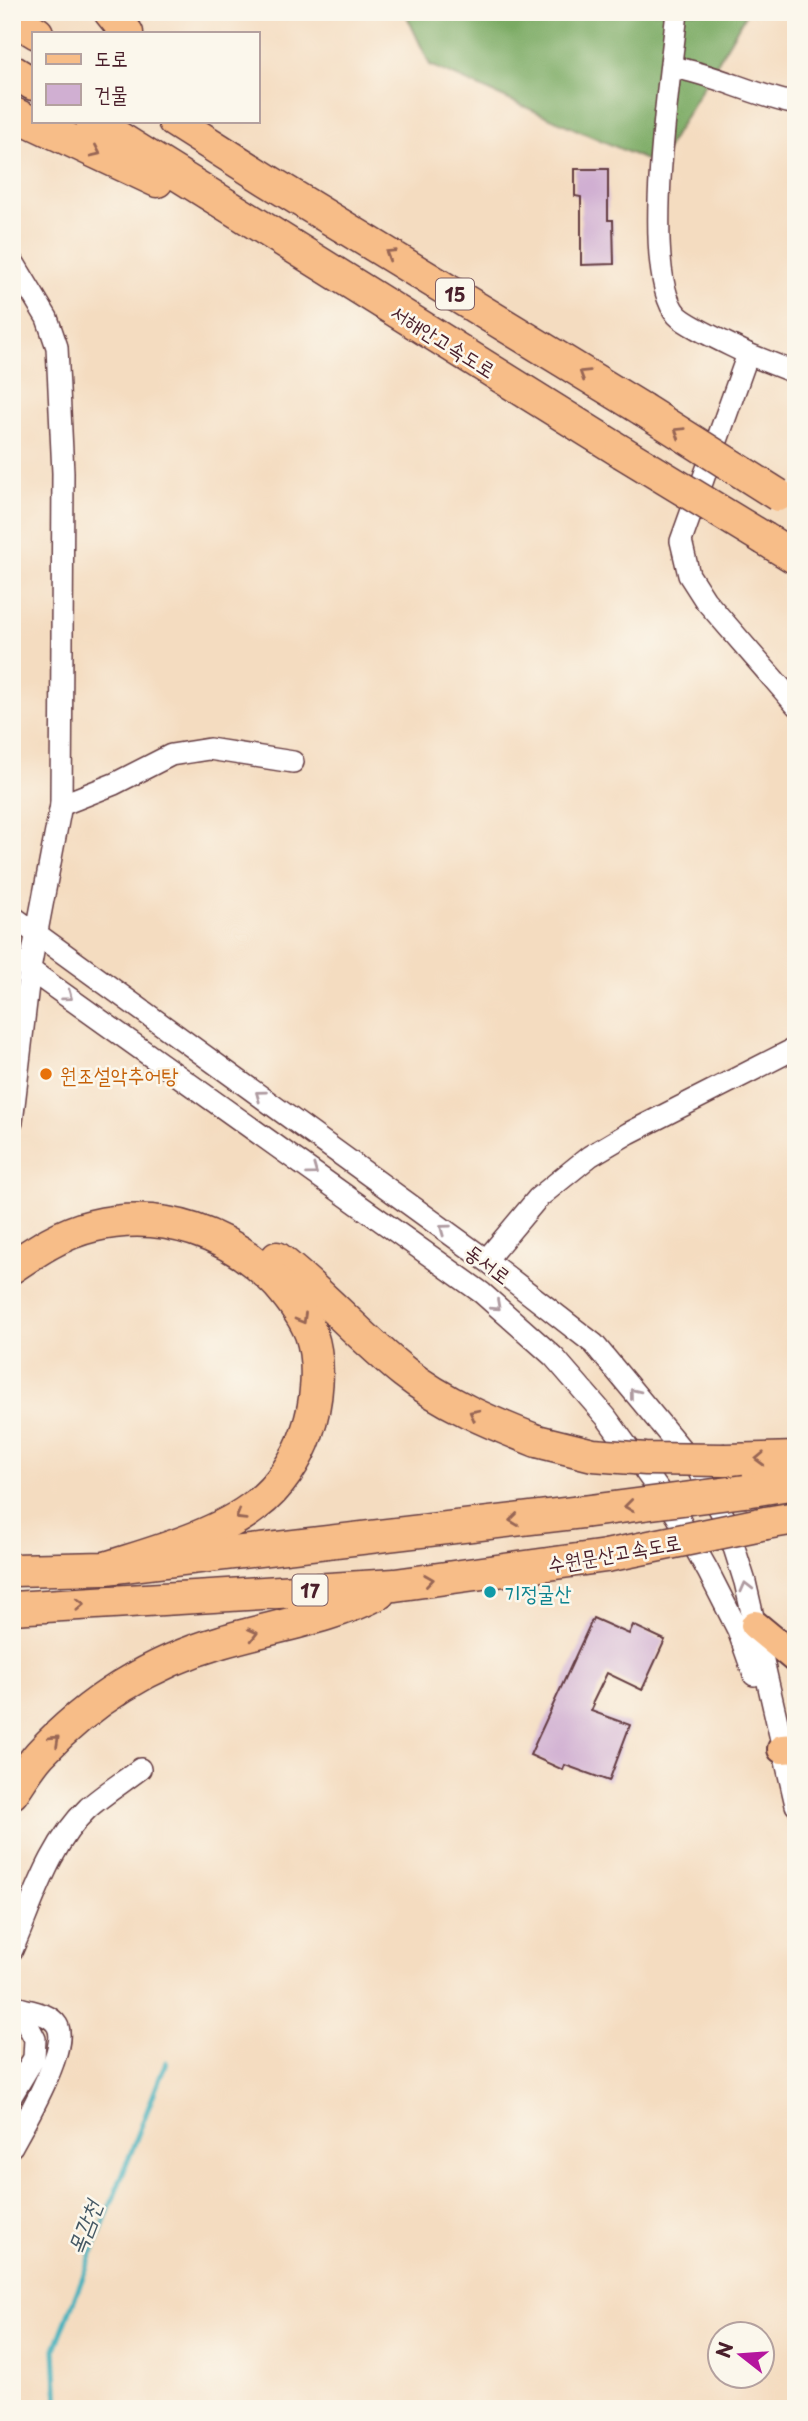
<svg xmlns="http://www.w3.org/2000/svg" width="808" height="2421" font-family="'Playpen Sans','Poor Story',sans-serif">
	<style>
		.forest { fill: #7aaa64; stroke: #626448; stroke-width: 2 }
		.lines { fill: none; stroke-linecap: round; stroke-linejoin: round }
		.stream { stroke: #41b0bc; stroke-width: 5 }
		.building { fill: #d0afd2 }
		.minor-casing { stroke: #643b41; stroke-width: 24 }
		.major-casing { stroke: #643b41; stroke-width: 32 }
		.highway-casing { stroke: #643b41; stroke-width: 35 }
		.minor { stroke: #fff; stroke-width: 21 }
		.major { stroke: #f7bd88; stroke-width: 28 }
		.highway { stroke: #f7bd88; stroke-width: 32 }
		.highway-bridge-casing { stroke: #643b41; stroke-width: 35; stroke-linecap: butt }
		.highway-bridge { stroke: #f7bd88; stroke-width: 32 }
		.oneway { stroke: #986655 }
		.oneway2 { stroke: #ae9aa0 }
		.food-dot { fill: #e8710a; stroke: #fbf7ec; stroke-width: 2.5 }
		.culture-dot { fill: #0f9aa8; stroke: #fbf7ec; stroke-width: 2.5 }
		.labels { text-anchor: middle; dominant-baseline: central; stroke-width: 5; stroke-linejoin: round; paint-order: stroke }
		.shield { fill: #fbf7ec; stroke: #7f6065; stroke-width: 2 }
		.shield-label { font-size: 19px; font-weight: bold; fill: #4a1f2b }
		.street-label { font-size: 21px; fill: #4a1f2b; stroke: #fbf7ec }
		.food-label { font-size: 21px; fill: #c56008; stroke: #fbf7ec; text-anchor: start }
		.culture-label { font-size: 21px; fill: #0d838f; stroke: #fbf7ec; text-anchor: start }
		.water-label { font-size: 23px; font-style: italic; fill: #465965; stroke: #fbf7ec }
	</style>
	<rect width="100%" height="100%" fill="#fbf7ec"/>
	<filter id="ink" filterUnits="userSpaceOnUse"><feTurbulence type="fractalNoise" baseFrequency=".0143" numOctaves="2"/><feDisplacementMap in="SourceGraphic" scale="14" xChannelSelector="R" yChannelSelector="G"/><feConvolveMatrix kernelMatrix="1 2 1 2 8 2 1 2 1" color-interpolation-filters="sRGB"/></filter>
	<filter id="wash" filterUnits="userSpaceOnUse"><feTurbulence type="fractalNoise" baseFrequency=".00686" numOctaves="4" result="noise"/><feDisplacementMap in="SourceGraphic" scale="28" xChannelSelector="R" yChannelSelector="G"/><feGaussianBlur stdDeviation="1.57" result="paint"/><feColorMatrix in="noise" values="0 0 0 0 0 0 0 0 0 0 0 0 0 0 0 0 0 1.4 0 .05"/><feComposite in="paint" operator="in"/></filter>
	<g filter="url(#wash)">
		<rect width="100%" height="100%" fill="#f4dcc0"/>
		<polygon class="forest" points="405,12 747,12 657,165 430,65"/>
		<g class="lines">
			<polyline class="stream" points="58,2409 55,2349 166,2062"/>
		</g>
		<g id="blocks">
			<g class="building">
				<polygon points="575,169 608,169 608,220 613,220 614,264 581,265 581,197 575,196"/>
				<polygon points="593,1618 629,1634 633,1625 665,1640 642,1690 607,1673 592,1704 594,1705 591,1711 630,1725 609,1781 565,1765 563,1770 530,1755"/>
			</g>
		</g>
	</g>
	<g filter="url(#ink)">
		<use href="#blocks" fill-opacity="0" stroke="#643b41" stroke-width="2"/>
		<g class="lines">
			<defs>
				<g id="minor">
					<path d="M677,12C671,72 639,272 677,315C687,326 733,346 748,354"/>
					<path d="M672,67C714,74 753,95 796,104"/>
					<polyline points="12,260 47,318 57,347 63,473 61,805 30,968 12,1122"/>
					<polyline points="796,373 748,354 681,541 689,575 705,600 796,705"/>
					<polyline points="61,805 114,784 171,755 209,749 293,762"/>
					<polyline points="12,916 486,1260 594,1344 697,1468 725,1519 745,1582 796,1805"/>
					<polyline points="12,957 482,1293 554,1357 606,1417 643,1468 677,1516 708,1571 738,1630 754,1675"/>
					<polyline points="486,1260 538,1198 590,1156 629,1133 796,1048"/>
					<path d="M12,1950C33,1902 49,1845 88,1808C104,1794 123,1782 140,1769"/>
					<path d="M12,2006C26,2011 49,2012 57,2025C70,2046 24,2124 12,2146"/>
					<polyline points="12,2095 34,2058 35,2039 19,2008"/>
				</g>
				<g id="major">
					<polyline points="755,1625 796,1659"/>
					<polyline points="782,1749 796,1748"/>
				</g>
				<g id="highway">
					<polyline points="110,12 127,33"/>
					<polyline points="12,18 37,33"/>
					<polyline points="12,71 33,84"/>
					<polyline points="12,113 157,181"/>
					<polyline points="92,121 622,452"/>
					<polyline points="174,121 267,180 642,409"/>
					<polyline points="765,539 796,558"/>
					<path d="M277,1258C322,1293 360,1337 404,1372C443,1403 491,1423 537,1441"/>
					<path d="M12,1267C37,1250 62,1233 92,1226C163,1209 230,1233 279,1285C291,1299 304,1316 311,1334C321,1363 317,1404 307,1432C298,1459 279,1488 256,1505C219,1535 152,1553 106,1568"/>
					<polyline points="725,1460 796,1458"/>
					<polyline points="745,1491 796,1483"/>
					<polyline points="766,1523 796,1518"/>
					<polyline points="12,1570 106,1568 582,1512"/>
					<polyline points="12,1608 395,1585 606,1556"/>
					<path d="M12,1793C21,1780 30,1765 40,1754C89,1701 152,1662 221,1642C274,1626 329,1619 379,1593"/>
				</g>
			</defs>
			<use href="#minor" class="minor-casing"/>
			<use href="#major" class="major-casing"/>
			<use href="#highway" class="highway-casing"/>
			<use href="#minor" class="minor"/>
			<use href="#major" class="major"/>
			<use href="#highway" class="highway"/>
			<defs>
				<g id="highway-bridge">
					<polyline points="642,409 778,495"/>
					<polyline points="622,452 765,539"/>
					<polyline points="537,1441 593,1455 646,1459 725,1460"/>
					<polyline points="582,1512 745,1491"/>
					<polyline points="606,1556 766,1523"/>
				</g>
			</defs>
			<use href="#highway-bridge" class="highway-bridge-casing"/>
			<use href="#highway-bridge" class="highway-bridge"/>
		</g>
		<defs><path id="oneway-chevron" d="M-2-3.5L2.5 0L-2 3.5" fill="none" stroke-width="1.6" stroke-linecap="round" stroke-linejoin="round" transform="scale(1.75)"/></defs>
		<g class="oneway">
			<use href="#oneway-chevron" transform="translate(96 152) rotate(25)"/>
			<use href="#oneway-chevron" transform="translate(390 254) rotate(-148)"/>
			<use href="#oneway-chevron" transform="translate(584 374) rotate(-148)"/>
			<use href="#oneway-chevron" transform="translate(679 432) rotate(-148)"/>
			<use href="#oneway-chevron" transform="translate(302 1319) rotate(60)"/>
			<use href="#oneway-chevron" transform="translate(474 1414) rotate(-153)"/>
			<use href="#oneway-chevron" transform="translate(760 1459) rotate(178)"/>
			<use href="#oneway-chevron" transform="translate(629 1506) rotate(173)"/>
			<use href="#oneway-chevron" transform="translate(240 1516) rotate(149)"/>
			<use href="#oneway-chevron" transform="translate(514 1520) rotate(173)"/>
			<use href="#oneway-chevron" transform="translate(429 1580) rotate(-8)"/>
			<use href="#oneway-chevron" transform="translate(80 1604) rotate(-3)"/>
			<use href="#oneway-chevron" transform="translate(253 1634) rotate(-14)"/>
			<use href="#oneway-chevron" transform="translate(55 1740) rotate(-43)"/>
		</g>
		<g class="oneway2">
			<use href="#oneway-chevron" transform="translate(68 996) rotate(36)"/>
			<use href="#oneway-chevron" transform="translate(260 1095) rotate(-144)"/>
			<use href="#oneway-chevron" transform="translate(313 1171) rotate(36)"/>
			<use href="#oneway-chevron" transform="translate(444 1229) rotate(-144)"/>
			<use href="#oneway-chevron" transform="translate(496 1306) rotate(42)"/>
			<use href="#oneway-chevron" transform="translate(634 1393) rotate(-129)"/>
			<use href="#oneway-chevron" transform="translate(746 1587) rotate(-104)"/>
		</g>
	</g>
	<circle class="food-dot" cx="46" cy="1074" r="7"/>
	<circle class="culture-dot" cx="490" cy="1592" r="7"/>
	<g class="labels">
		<g class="shield">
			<rect x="436" y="278.5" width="38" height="31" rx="5"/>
			<rect x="292.5" y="1574.5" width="35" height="31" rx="5"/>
		</g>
		<g class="shield-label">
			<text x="455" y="294">15</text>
			<text x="310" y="1590">17</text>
		</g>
		<g class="street-label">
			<text transform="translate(444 340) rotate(32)">서해안고속도로</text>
			<text transform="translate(489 1263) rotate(37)">동서로</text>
			<text transform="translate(614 1552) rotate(-10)">수원문산고속도로</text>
		</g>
		<g class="food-label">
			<text x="60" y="1074">원조설악추어탕</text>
		</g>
		<g class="culture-label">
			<text x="504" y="1592">기정굴산</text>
		</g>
		<g class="water-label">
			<text transform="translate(83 2227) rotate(-69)">목감천</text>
		</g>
	</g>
	<rect width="808" height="2421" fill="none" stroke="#fbf7ec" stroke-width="42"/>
	<rect x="32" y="32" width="228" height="91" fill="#fbf7ec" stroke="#b4a19f" stroke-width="2"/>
	<rect x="46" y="54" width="35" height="10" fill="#f7bd88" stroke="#b4a19f" stroke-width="2"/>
	<text x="94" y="66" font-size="21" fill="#4a1f2b">도로</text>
	<rect x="46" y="84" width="35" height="21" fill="#d0afd2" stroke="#b4a19f" stroke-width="2"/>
	<text x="94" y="102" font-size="21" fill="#4a1f2b">건물</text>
	<g transform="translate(741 2355) rotate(287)"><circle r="33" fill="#fbf7ec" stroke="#b4a19f" stroke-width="2"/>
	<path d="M0-5L12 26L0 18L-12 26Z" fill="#b5179e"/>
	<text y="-10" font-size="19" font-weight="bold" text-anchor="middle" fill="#4a1f2b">N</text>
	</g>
</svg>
